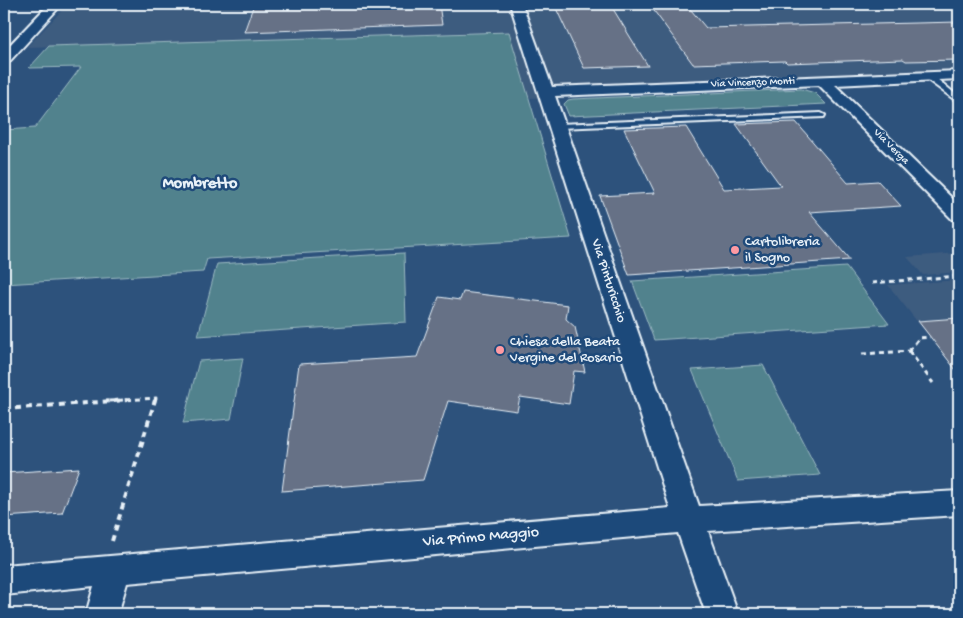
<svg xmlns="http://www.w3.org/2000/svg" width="963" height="618" font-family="'Gochi Hand',sans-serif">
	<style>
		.built { fill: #3e5b7f }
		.green { fill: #51828d; stroke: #9cbac2 }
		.building { fill: #667186; stroke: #e8f1f8 }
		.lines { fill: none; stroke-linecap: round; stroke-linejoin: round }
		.lane-casing { stroke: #e8f1f8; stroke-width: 4 }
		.street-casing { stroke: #e8f1f8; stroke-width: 4 }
		.path-far1 { stroke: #e8f1f8; stroke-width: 3; stroke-dasharray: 5 4; stroke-linecap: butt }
		.path { stroke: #e8f1f8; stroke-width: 4; stroke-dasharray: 6 5; stroke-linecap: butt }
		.lane { fill: #1f4a7a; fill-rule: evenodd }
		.street { fill: #1f4a7a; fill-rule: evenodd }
		.poi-dot { fill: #ff9aa2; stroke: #1f4a7a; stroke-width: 2 }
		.labels { text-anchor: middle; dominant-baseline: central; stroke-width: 5; stroke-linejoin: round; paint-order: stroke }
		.far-street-label { font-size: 11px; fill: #e8f1f8; stroke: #1f4a7a }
		.poi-label { font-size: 14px; fill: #e8f1f8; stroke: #1f4a7a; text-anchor: start }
		.street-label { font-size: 14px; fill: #e8f1f8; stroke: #1f4a7a }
		.quarter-label { font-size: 16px; font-weight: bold; fill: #e8f1f8; stroke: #1f4a7a }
		.near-street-label { font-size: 16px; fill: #e8f1f8; stroke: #1f4a7a }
	</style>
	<rect width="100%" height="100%" fill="#2d527c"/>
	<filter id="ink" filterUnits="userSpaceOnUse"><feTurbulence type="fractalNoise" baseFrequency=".02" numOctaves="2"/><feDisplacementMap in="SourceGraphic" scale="10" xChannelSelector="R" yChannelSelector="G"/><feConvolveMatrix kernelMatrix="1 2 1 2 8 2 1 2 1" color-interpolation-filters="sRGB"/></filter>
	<g filter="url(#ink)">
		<g class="built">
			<polygon points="68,4 959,4 959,81 529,98 508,32 27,47"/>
			<polygon points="959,253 959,272 923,275 907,257"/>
			<polygon points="959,280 959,374 888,285"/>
		</g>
		<g class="green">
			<polygon points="509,32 571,238 207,259 203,272 4,284 4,130 35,128 81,67 29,68 49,46"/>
			<polygon points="801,89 815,93 826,104 569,116 564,104 568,100 573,99"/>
			<polygon points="404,253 406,322 198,336 217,264"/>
			<polygon points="846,267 889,324 654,340 632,281"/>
			<polygon points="243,358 231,419 183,423 199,361"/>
			<polygon points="763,365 820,475 738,481 692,370"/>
		</g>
		<g class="building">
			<polygon points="254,4 439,4 442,25 244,32"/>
			<polygon points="554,4 610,4 648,66 584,68"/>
			<polygon points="649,4 686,4 706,28 959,22 959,60 906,61 903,59 787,63 785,61 693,64"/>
			<polygon points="796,122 848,183 878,181 901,206 809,212 850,260 629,275 600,196 655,193 624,129 686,127 724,189 781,186 736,124"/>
			<polygon points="463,292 568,305 566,319 575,327 585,372 574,371 569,404 520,397 517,411 448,401 423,480 282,491 299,364 417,357 439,297 460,300"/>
			<polygon points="959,318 959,374 918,321"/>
			<polygon points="79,468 62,513 4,517 4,473"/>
		</g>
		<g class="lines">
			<defs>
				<g id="lane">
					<polygon points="925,74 931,74 959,97 959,103 925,78"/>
					<polygon points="821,113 825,115 824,117 559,128 555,126 559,124"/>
				</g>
				<g id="street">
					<polygon points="49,4 62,4 9,62 4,63 4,51"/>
					<polygon points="510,4 522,4 552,87 959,71 959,79 835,85 959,205 959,221 952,219 819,85 555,96 699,506 959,491 959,515 708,531 738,614 706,614 678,533 127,583 118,614 86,614 94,586 4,595 4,565 670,508"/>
				</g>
			</defs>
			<use href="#lane" class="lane-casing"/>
			<use href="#street" class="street-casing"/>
			<g class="path-far1">
				<polyline points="872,283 959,276"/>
				<polyline points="909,351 933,383"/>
				<polyline points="909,351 919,338 930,337"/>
				<polyline points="862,354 909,351"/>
				<polyline points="109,401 156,398 155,401"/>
			</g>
			<g class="path">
				<polyline points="4,409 127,400"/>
				<polyline points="112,541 155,400"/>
			</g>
			<use href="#lane" class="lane"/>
			<use href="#street" class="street"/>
		</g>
	</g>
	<g class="poi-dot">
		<circle cx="735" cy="250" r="5"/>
		<circle cx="500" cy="350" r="5"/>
	</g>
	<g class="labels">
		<g class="far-street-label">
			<text transform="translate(753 83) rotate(-2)">Via Vincenzo Monti</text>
			<text transform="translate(891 147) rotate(45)">Via Verga</text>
		</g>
		<g class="poi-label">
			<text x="745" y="242">Cartolibreria<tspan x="745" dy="16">il Sogno</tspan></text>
			<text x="510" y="342">Chiesa della Beata<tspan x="510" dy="16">Vergine del Rosario</tspan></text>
		</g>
		<g class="street-label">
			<text transform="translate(608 281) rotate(72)">Via Pinturicchio</text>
		</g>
		<g class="quarter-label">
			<text x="200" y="184">Mombretto</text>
		</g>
		<g class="near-street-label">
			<text transform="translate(481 538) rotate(-5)">Via Primo Maggio</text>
		</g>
	</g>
	<rect width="963" height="618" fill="none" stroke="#1f4a7a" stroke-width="20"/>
	<rect x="10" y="10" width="943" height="598" fill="none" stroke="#e8f1f8" stroke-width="2" filter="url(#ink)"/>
</svg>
